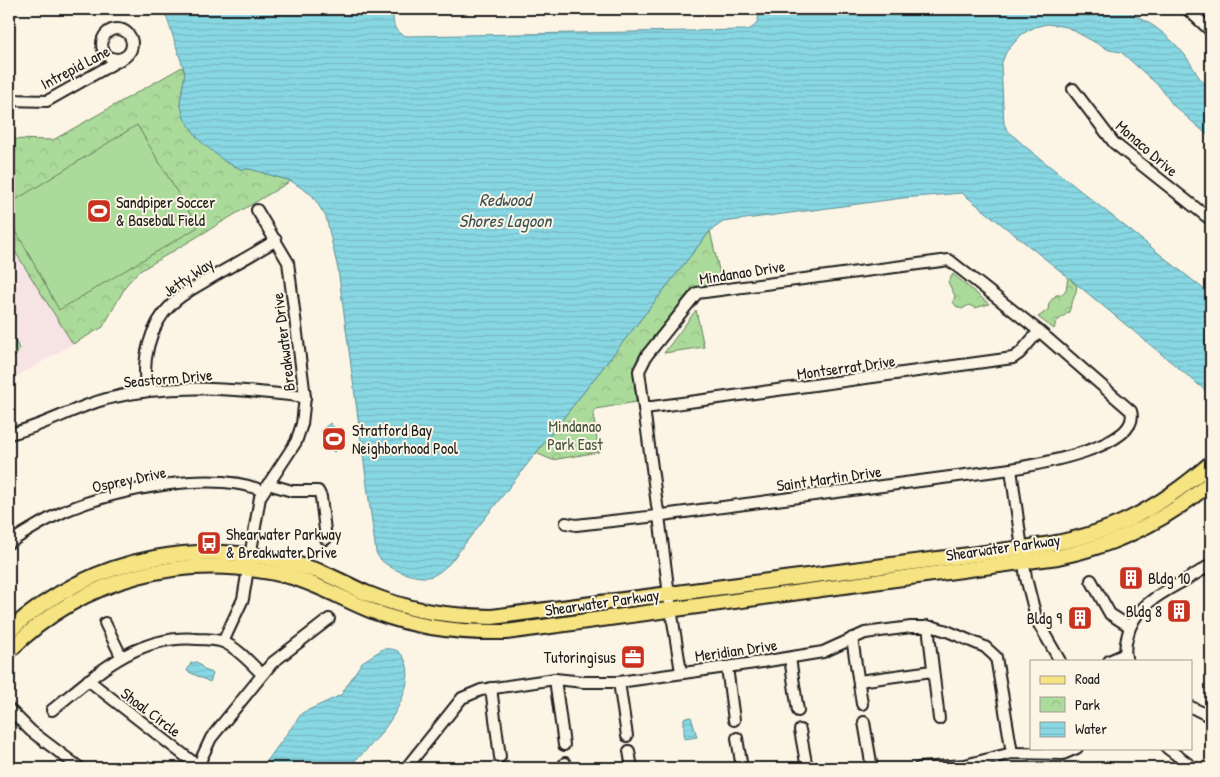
<svg xmlns="http://www.w3.org/2000/svg" width="1220" height="777" font-family="'Patrick Hand',sans-serif">
	<style>
		.built { fill: #f6e4e4 }
		.park { fill: url(#park-crowns); stroke: #647c5c }
		.pitch { fill: #abdb9b; stroke: #647c5c }
		.water { fill: url(#water-rules); stroke: #5d8d94 }
		.lines { fill: none; stroke-linecap: round; stroke-linejoin: round }
		.minor-casing { stroke: #1c1c1c; stroke-width: 14 }
		.major-casing { stroke: #1c1c1c; stroke-width: 18 }
		.minor { stroke: #fcf5e5; stroke-width: 10 }
		.major { stroke: #f6e381; stroke-width: 14 }
		.labels { text-anchor: middle; dominant-baseline: central; stroke-width: 4; stroke-linejoin: round; paint-order: stroke }
		.street-label { font-size: 16px; fill: #1c1c1c; stroke: #fcf5e5 }
		.poi-label { font-size: 16px; fill: #1c1c1c; stroke: #fcf5e5; text-anchor: start }
		.park-label { font-size: 16px; fill: #475542; stroke: #fcf5e5 }
		.water-label { font-size: 18px; font-style: italic; fill: #3c5458; stroke: #fcf5e5 }
	</style>
	<defs>
		<pattern id="park-crowns" width="20" height="18" patternUnits="userSpaceOnUse" patternTransform="scale(1.25)"><rect width="20" height="18" fill="#abdb9b"/><path d="M2 6a3 3 0 1 1 6 0M12 15a3 3 0 1 1 6 0" fill="none" stroke="#93bb85"/></pattern>
		<pattern id="water-rules" width="6" height="5" patternUnits="userSpaceOnUse" patternTransform="scale(1.25)"><rect width="6" height="5" fill="#88d8e4"/><path d="M0 2.5h6" fill="none" stroke="#75b9c3"/></pattern>
	</defs>
	<rect width="100%" height="100%" fill="#fcf5e5"/>
	<filter id="ink" filterUnits="userSpaceOnUse"><feTurbulence type="fractalNoise" baseFrequency=".02" numOctaves="2"/><feDisplacementMap in="SourceGraphic" scale="10" xChannelSelector="R" yChannelSelector="G"/><feConvolveMatrix kernelMatrix="1 2 1 2 8 2 1 2 1" color-interpolation-filters="sRGB"/></filter>
	<g filter="url(#ink)">
		<polygon class="built" points="9,242 73,344 9,381"/>
		<g class="park">
			<polygon points="182,67 185,73 180,102 224,161 241,169 250,169 291,181 138,272 127,284 103,327 73,344 9,242 9,139 53,140"/>
			<polygon points="710,231 722,283 703,285 688,293 638,357 634,372 636,402 596,409 593,414 599,452 552,460 536,453"/>
			<polygon points="953,274 989,304 975,308 969,305 962,309 956,306 953,302 955,296 948,282"/>
			<path d="M1068,277L1077,286C1076,296 1071,302 1069,312L1056,322L1054,329L1038,317L1048,310L1049,303L1056,295H1061L1066,290Z"/>
			<polygon points="696,310 704,347 664,353"/>
			<polygon points="9,338 16,342 19,349 16,356 9,360"/>
		</g>
		<polygon class="pitch" points="137,125 198,227 59,310 9,218 9,204"/>
		<g class="water">
			<path d="M166,9H393C393,21 392,34 408,36L747,30C758,27 759,19 759,9H1120C1145,18 1167,33 1184,54C1194,66 1197,80 1211,88V138L1173,105L1160,87L1121,52L1109,50L1067,27L1047,24L1035,27L1022,34L1006,52L1001,65L1004,124L1008,131L1027,148L1211,295V395L1068,277L962,193L903,198L723,222L710,231L449,564C444,568 438,574 432,576C418,581 381,568 376,552L338,269L326,217L312,195L291,181L250,169H241L224,161L199,140L184,118L180,102L185,73L166,15Z"/>
			<polygon points="330,423 340,435 341,446 334,452 328,446 331,443 321,431"/>
			<path d="M383,649C394,648 400,650 405,660C420,692 371,753 344,768H262L302,713L341,695L362,662Z"/>
			<polygon points="197,662 205,670 213,674 210,682 187,671 191,663"/>
			<polygon points="691,717 697,737 684,739 684,718"/>
		</g>
		<g class="lines">
			<defs>
				<g id="minor">
					<polyline points="1187,9 1211,31"/>
					<circle cx="117" cy="44" r="15"/>
					<polyline points="1073,89 1114,143 1211,220"/>
					<polyline points="9,100 47,101 125,57"/>
					<path d="M147,391C141,363 149,326 171,305C181,294 196,287 209,279C231,266 254,254 276,240"/>
					<polyline points="645,408 1013,358 1020,353 1039,331"/>
					<path d="M9,434C42,427 73,408 106,399C172,382 238,389 305,397"/>
					<polyline points="1011,469 1026,578 1037,621 1060,661"/>
					<polyline points="268,484 292,491 318,491 321,497 326,539"/>
					<path d="M566,523L576,525L648,517L670,514L1011,469C1034,465 1142,447 1131,411L1039,331L949,260L697,293L647,355L639,371L657,505L659,516L667,579L669,596L681,672"/>
					<path d="M9,543C27,531 45,520 65,511C115,490 213,469 263,491"/>
					<polyline points="1091,580 1110,614 1129,626"/>
					<polyline points="105,623 121,656"/>
					<polyline points="928,626 939,719"/>
					<polyline points="852,638 862,704"/>
					<polyline points="223,642 243,599 260,497 296,442 302,424 305,397 288,262 257,210"/>
					<polyline points="790,658 798,711"/>
					<polyline points="1109,661 1125,654"/>
					<path d="M1127,661C1124,653 1125,646 1127,638C1135,596 1181,587 1211,564"/>
					<polyline points="727,667 734,720"/>
					<polyline points="555,679 564,745"/>
					<polyline points="88,680 198,766"/>
					<polyline points="859,681 932,671"/>
					<polyline points="619,682 627,736"/>
					<polyline points="491,688 500,757"/>
					<polyline points="1191,707 1211,717"/>
					<polyline points="9,709 31,731 80,768"/>
					<path d="M52,710C95,675 137,634 197,639C205,639 215,639 223,642C238,648 251,664 262,674"/>
					<polyline points="864,722 872,768"/>
					<polyline points="800,730 807,768"/>
					<polyline points="737,738 742,768"/>
					<polyline points="1167,748 1194,768"/>
					<polyline points="629,751 632,768"/>
					<polyline points="565,763 566,768"/>
					<polyline points="197,768 211,738 272,663 329,619"/>
					<polyline points="406,768 462,698 481,690 555,679 584,682 619,682 762,662 823,652 865,633 911,627 934,627 947,631 985,647 996,657 1012,753"/>
					<polyline points="919,768 965,765 1012,753 1063,754 1077,748"/>
				</g>
				<g id="major">
					<path d="M9,631C95,553 209,534 318,571C334,577 350,586 366,593C410,611 445,616 492,617L1038,546C1108,536 1159,509 1211,463"/>
					<path d="M9,651C84,576 185,551 288,576C319,584 346,601 375,612C417,628 461,633 506,632L1058,557C1116,545 1166,521 1211,482"/>
				</g>
			</defs>
			<use href="#minor" class="minor-casing"/>
			<use href="#major" class="major-casing"/>
			<use href="#minor" class="minor"/>
			<use href="#major" class="major"/>
		</g>
	</g>
	<defs>
		<symbol id="stadium-square" viewBox="-11 -11 22 22"><rect x="-9" y="-9" width="18" height="18" rx="4" fill="#c8321e" stroke="#fcf5e5"/><path d="M0-5a6.5 5 0 1 0 0 10a6.5 5 0 1 0 0-10ZM-3.5-1.8h7v3.6h-7Z" fill="#fff"/></symbol>
		<symbol id="bus-square" viewBox="-11 -11 22 22"><rect x="-9" y="-9" width="18" height="18" rx="4" fill="#c8321e" stroke="#fcf5e5"/><path d="M-5-6H5V4H4V6H2V4H-2V6H-4V4H-5ZM-3.5-4V0h7V-4ZM-3.5 1.2v1.5H-2V1.2ZM2 1.2v1.5H3.5V1.2Z" fill="#fff"/></symbol>
		<symbol id="building-square" viewBox="-11 -11 22 22"><rect x="-9" y="-9" width="18" height="18" rx="4" fill="#c8321e" stroke="#fcf5e5"/><path d="M-4-6H4V6H1V3H-1V6H-4ZM-2.5-4.3h1.7v1.8h-1.7ZM.8-4.3h1.7v1.8H.8ZM-2.5-1h1.7V.8h-1.7ZM.8-1h1.7V.8H.8Z" fill="#fff"/></symbol>
		<symbol id="office-square" viewBox="-11 -11 22 22"><rect x="-9" y="-9" width="18" height="18" rx="4" fill="#c8321e" stroke="#fcf5e5"/><path d="M-6-3h4V-5.5h4V-3h4V5H-6ZM-1-4.5V-3h2v-1.5ZM-6 0V1H6V0Z" fill="#fff"/></symbol>
	</defs>
	<g fill-rule="evenodd">
		<use href="#stadium-square" x="85" y="197" width="28" height="28"/>
		<use href="#stadium-square" x="320" y="425" width="28" height="28"/>
		<use href="#bus-square" x="195" y="529" width="28" height="28"/>
		<use href="#building-square" x="1117" y="564" width="28" height="28"/>
		<use href="#building-square" x="1165" y="597" width="28" height="28"/>
		<use href="#building-square" x="1066" y="604" width="28" height="28"/>
		<use href="#office-square" x="619" y="643" width="28" height="28"/>
	</g>
	<g class="labels">
		<g class="street-label">
			<text transform="translate(75 67) rotate(-28)">Intrepid Lane</text>
			<text transform="translate(1147 148) rotate(41)">Monaco Drive</text>
			<text transform="translate(742 272) rotate(-9)">Mindanao Drive</text>
			<text transform="translate(188 277) rotate(-34)">Jetty Way</text>
			<text transform="translate(283 342) rotate(-97)">Breakwater Drive</text>
			<text transform="translate(846 367) rotate(-8)">Montserrat Drive</text>
			<text transform="translate(168 378) rotate(-5)">Seastorm Drive</text>
			<text transform="translate(829 478) rotate(-8)">Saint Martin Drive</text>
			<text transform="translate(129 479) rotate(-12)">Osprey Drive</text>
			<text transform="translate(1003 547) rotate(-8)">Shearwater Parkway</text>
			<text transform="translate(602 602) rotate(-8)">Shearwater Parkway</text>
			<text transform="translate(736 650) rotate(-8)">Meridian Drive</text>
			<text transform="translate(151 712) rotate(37)">Shoal Circle</text>
		</g>
		<g class="poi-label">
			<text x="116" y="202">Sandpiper Soccer<tspan x="116" dy="18">&amp; Baseball Field</tspan></text>
			<text x="352" y="430">Stratford Bay<tspan x="352" dy="18">Neighborhood Pool</tspan></text>
			<text x="226" y="534">Shearwater Parkway<tspan x="226" dy="18">&amp; Breakwater Drive</tspan></text>
			<text x="1148" y="578">Bldg 10</text>
			<text x="1162" y="611" text-anchor="end">Bldg 8</text>
			<text x="1062" y="618" text-anchor="end">Bldg 9</text>
			<text x="616" y="657" text-anchor="end">Tutoringisus</text>
		</g>
		<g class="park-label">
			<text x="575" y="426">Mindanao<tspan x="575" dy="18">Park East</tspan></text>
		</g>
		<g class="water-label">
			<text x="505" y="199">Redwood<tspan x="505" dy="21">Shores Lagoon</tspan></text>
		</g>
	</g>
	<rect width="1220" height="777" fill="none" stroke="#fcf5e5" stroke-width="30"/>
	<rect x="15" y="15" width="1190" height="747" fill="none" stroke="#1c1c1c" stroke-width="2" filter="url(#ink)"/>
	<rect x="1030" y="660" width="162" height="90" fill="#fcf5e5" stroke="#a29e95"/>
	<rect x="1040" y="676" width="25" height="8" fill="#f6e381" stroke="#a29e95"/>
	<text x="1075" y="684" font-size="15" fill="#1c1c1c">Road</text>
	<rect x="1040" y="697" width="25" height="15" fill="url(#park-crowns)" stroke="#a29e95"/>
	<text x="1075" y="710" font-size="15" fill="#1c1c1c">Park</text>
	<rect x="1040" y="722" width="25" height="15" fill="url(#water-rules)" stroke="#a29e95"/>
	<text x="1075" y="734" font-size="15" fill="#1c1c1c">Water</text>
</svg>
